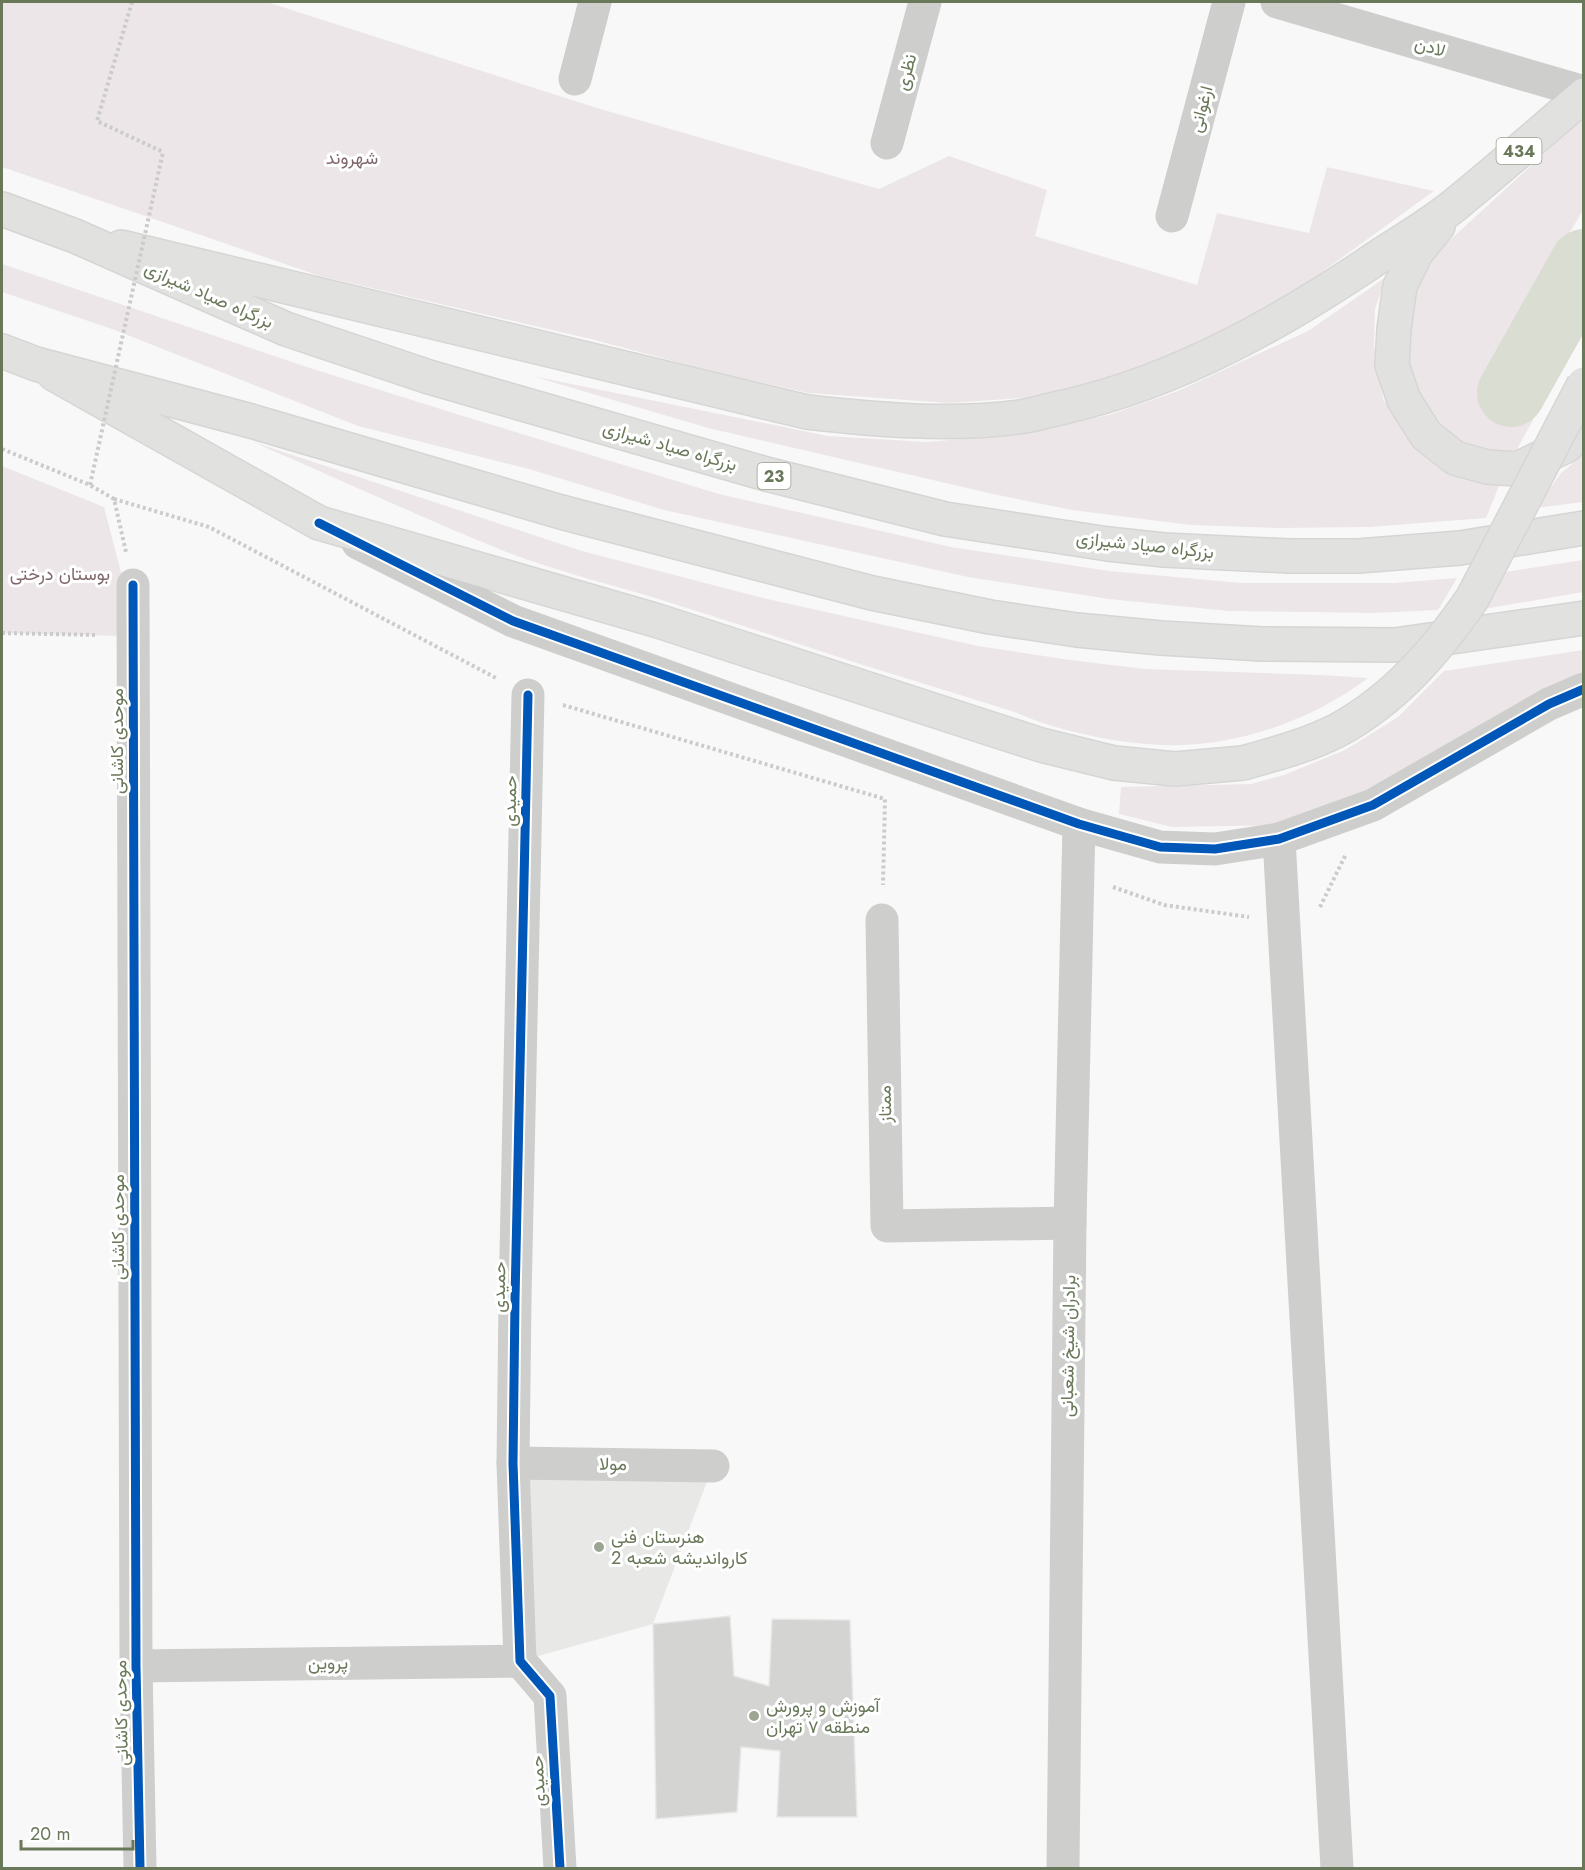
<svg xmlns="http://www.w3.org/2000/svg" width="1585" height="1870" font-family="Jost,Vazirmatn,sans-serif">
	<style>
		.built { fill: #e8e8e7 }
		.green { fill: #ece6e8 }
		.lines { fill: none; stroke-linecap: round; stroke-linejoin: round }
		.river { stroke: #daddd2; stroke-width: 68 }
		.building { fill: #d4d4d2; stroke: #e8e8e8; stroke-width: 1.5 }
		.major-casing { stroke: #d6d6d5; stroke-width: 36 }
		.highway-casing { stroke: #d5d5d4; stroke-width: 36 }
		.path { stroke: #cbccc9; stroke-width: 4; stroke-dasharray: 3 3; stroke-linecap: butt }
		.minor { stroke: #cecfcd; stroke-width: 33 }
		.major { stroke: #e1e2e0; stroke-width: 33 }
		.highway { stroke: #e1e2e0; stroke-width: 33 }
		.major-bridge-casing { stroke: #d6d6d5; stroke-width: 36; stroke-linecap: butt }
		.path-bridge { stroke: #cbccc9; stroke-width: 4; stroke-dasharray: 3 3; stroke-linecap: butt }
		.major-bridge { stroke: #e1e2e0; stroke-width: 33 }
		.cycleway-casing { stroke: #fff; stroke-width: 13 }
		.cycleway { stroke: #0057b8; stroke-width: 9 }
		.poi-dot { fill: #9ca592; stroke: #fff; stroke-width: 2 }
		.labels { text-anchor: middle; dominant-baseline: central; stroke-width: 6; stroke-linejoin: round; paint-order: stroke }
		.shield { fill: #fff; stroke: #97a08c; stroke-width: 1.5 }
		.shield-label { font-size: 16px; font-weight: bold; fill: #6a785a }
		.street-label { font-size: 18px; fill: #6a785a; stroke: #fff }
		.park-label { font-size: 18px; fill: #80676b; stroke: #fff }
		.poi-label { font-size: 18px; fill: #6a785a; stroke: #fff; text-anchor: start }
	</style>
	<rect width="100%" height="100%" fill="#f9f8f9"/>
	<polygon class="built" points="713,1466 653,1624 520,1661 514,1470"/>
	<g class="green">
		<polygon points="2,2 267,2 597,108 879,189 949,156 1047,190 1035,236 1197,285 1217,213 1309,233 1327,167 1434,191 1300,288 1243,324 1132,374 1073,389 1023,398 949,403 808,393 707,370 591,339 320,276 2,167"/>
		<polygon points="1583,118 1583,210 1481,383 1538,411 1511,460 1472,449 1443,434 1420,404 1404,347 1415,293 1426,262"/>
		<polygon points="2,264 310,368 463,416 719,494 951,547 1109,571 1242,583 1393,583 1457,578 1438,610 1373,613 1229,611 1109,599 968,577 664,510 529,469 358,426 112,329 2,292"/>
		<polygon points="1386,277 1375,309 1374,346 1383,399 1410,438 1453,469 1499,486 1486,518 1369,527 1277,528 1190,525 1072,510 993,494 708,428 532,376 828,436 927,442 1007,435 1059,426 1112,414 1178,391 1308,331"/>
		<path d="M253,442L582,551L759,597L978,646L1070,660L1145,669L1321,675L1368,678C1311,721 1234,748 1163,745C1126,744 1087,736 1052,726C1035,721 1019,713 1002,708C955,693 907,679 860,664C796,643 732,622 668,602C613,585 557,572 504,551C420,517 337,478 253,442Z"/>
		<polygon points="1583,455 1583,502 1536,508 1561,473"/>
		<polygon points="2,466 104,507 123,580 123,636 2,633"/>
		<polygon points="1583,560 1583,592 1484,609 1505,572"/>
		<polygon points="1583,650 1583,679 1398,776 1287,825 1172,827 1119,814 1121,787 1251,784 1284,775 1345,750 1398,717 1444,671"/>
	</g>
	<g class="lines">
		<polyline class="river" points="1511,393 1584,263"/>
	</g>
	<polygon class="building" points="730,1616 734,1676 769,1686 772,1619 850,1620 857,1817 777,1817 780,1751 741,1747 737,1812 656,1819 653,1624"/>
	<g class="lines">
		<defs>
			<g id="major">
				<polyline points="1438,226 1416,253 1400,286 1394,329 1392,365 1404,400 1426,435 1455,458 1487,467 1517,469 1566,446 1584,430"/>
				<path d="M121,247L807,412C878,420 949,426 1019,417C1034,415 1049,410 1064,407C1179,381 1284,321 1381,255C1406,239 1433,223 1456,204C1499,169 1541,132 1584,95"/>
				<polyline points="54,374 319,523 655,620 1041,745 1114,763 1175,769 1243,763"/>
			</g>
			<g id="highway">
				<polyline points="2,209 75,236 286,329 429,377 766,474 945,519 1108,544 1164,550 1289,556 1358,556 1460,548 1584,528"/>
				<polyline points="2,351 36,364 251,421 561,512 872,593 990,617 1077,630 1161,638 1262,644 1395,645 1584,618"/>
			</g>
		</defs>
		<use href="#major" class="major-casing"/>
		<use href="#highway" class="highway-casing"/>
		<g class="path">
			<polyline points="132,2 97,121 163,152"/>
			<polyline points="2,449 90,485 114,499 126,552"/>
			<polyline points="114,499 209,527 498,679"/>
			<polyline points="2,633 97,635"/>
			<polyline points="563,705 885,799 883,885"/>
			<polyline points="1113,887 1164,905 1249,917"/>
			<polyline points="1320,907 1346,854"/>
		</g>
		<g class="minor">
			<polyline points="1277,2 1584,92"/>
			<polyline points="575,79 595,2"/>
			<polyline points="887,143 925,2"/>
			<polyline points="1172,216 1229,2"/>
			<polyline points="358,543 513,621 1079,824 1160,847 1215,849 1279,839 1373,805 1549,704 1584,689"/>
			<polyline points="133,585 136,1666 140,1868"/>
			<polyline points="528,695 515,1300 513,1463 520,1661 550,1696 560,1868"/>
			<polyline points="1279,839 1337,1868"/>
			<polyline points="882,920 887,1226 1070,1223"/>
			<polyline points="513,1463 713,1466"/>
			<polyline points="136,1666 520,1661"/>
			<polyline points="1063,1868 1070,1223 1079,824"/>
		</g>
		<use href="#major" class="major"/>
		<use href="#highway" class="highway"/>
		<defs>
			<path id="major-bridge" d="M1243,763C1275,754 1309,745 1338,730C1395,699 1436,651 1472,599L1584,384"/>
		</defs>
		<use href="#major-bridge" class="major-bridge-casing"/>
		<polyline class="path-bridge" points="90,485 163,152"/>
		<use href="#major-bridge" class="major-bridge"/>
		<defs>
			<g id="cycleway">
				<polyline points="319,523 513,621 1079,824 1160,847 1215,849 1279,839 1373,805 1549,704 1584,689"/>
				<polyline points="133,585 136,1666 140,1868"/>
				<polyline points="528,695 515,1300 513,1463 520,1661 550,1696 560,1868"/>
			</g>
		</defs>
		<use href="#cycleway" class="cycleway-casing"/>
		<use href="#cycleway" class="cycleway"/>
	</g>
	<g class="poi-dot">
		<circle cx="599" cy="1547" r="6"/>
		<circle cx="754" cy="1716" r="6"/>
	</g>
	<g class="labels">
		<g class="shield">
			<rect x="1496.5" y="138" width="45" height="26" rx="4.5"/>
			<rect x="757.5" y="463" width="33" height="26" rx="4.5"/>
		</g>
		<g class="shield-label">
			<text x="1519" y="151">434</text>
			<text x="774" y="476">23</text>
		</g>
		<g class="street-label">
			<text transform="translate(1430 47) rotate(16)">لادن</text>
			<text transform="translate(906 72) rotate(-75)">نظری</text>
			<text transform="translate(1201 109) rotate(-75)">ارغوانی</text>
			<text transform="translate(209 295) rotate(24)">بزرگراه صیاد شیرازی</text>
			<text transform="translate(670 446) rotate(16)">بزرگراه صیاد شیرازی</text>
			<text transform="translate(1145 545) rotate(6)">بزرگراه صیاد شیرازی</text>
			<text transform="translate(117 741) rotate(-90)">موحدی کاشانی</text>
			<text transform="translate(510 801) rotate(-89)">حمیدی</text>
			<text transform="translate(885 1104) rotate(-91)">ممتاز</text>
			<text transform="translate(118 1227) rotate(-90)">موحدی کاشانی</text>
			<text transform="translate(499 1287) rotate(-89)">حمیدی</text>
			<text transform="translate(1068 1346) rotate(-89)">برادران شیخ شعبانی</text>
			<text transform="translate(613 1464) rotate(1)">مولا</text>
			<text transform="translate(328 1663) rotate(-1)">پروین</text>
			<text transform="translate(121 1713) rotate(-91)">موحدی کاشانی</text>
			<text transform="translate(538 1781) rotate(-93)">حمیدی</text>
		</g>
		<g class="park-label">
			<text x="352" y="158">شهروند</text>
			<text x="60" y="574">بوستان درختی</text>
		</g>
		<g class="poi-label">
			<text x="611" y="1537">هنرستان فنی<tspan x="611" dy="21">کارواندیشه شعبه 2</tspan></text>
			<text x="766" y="1706">آموزش و پرورش<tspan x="766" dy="21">منطقه ۷ تهران</tspan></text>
		</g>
	</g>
	<rect width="1585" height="1870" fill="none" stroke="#6a785a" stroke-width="6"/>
	<path d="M21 1840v9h112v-9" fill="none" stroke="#6a785a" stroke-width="3"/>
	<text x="30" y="1840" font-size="18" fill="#6a785a" stroke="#ffffff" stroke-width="4.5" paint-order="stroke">20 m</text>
</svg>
